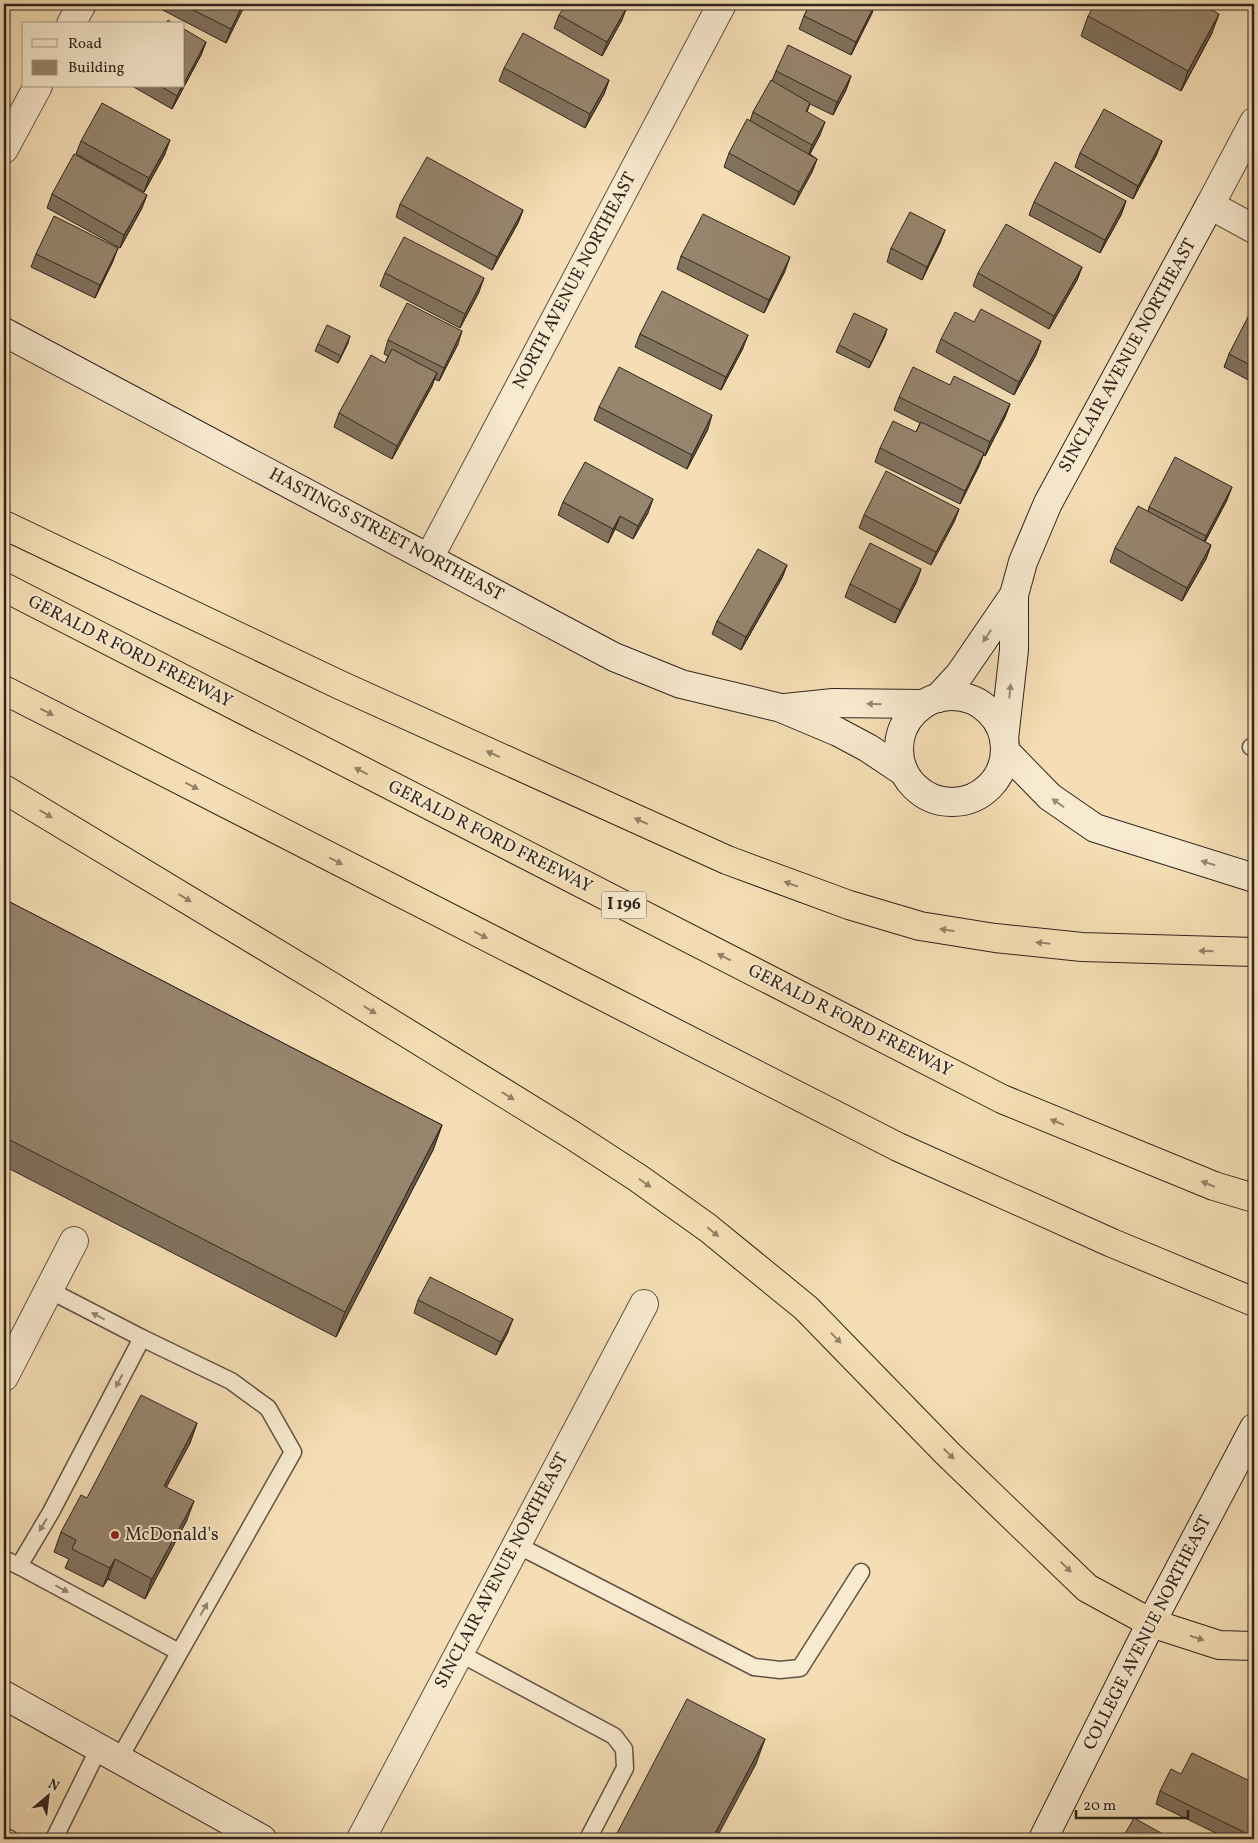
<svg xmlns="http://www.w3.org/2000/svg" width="1258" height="1843" font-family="Vollkorn,serif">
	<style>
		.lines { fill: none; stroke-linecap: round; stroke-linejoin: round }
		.lane-casing { stroke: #605344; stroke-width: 19 }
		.street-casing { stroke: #605344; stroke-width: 30 }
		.secondary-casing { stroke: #2f251e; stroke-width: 30 }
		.highway-casing { stroke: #2f251e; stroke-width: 30 }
		.lane { stroke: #f8eacf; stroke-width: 16 }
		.street { stroke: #f8eacf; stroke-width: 28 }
		.secondary { stroke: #f8eacf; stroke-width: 28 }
		.highway { stroke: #f5deb5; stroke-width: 28 }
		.wall { fill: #81725e; stroke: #2f251e }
		.shaded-wall { fill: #695d4c; stroke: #2f251e }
		.building { fill: #96856d; stroke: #2f251e }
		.oneway { fill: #948876 }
		.oneway2 { fill: #92826a }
		.poi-dot { fill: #8f2418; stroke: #f8eacf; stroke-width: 2 }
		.labels { text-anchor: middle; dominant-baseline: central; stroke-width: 4; stroke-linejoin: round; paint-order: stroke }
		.shield { fill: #f8eacf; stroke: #6b6053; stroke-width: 1 }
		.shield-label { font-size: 16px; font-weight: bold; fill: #2f251e }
		.street-label { font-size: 18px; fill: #2f251e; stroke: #f8eacf }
		.poi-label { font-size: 18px; fill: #2f251e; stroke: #f8eacf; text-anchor: start }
	</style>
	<rect width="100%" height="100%" fill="#f5deb5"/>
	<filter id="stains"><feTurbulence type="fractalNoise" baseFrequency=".004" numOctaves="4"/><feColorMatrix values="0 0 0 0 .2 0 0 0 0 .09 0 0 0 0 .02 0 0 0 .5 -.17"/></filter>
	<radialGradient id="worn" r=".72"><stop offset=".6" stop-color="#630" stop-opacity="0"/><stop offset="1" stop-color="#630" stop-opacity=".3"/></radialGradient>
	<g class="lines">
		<defs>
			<g id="lane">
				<polyline points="1251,747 1254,748"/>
				<polyline points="49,1290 142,1338 231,1381 268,1408 293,1452 119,1759"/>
				<polyline points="517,1545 754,1667 780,1670 800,1668 861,1572"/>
				<polyline points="4,1559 19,1566 179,1652"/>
				<polyline points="19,1566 51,1512 142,1338"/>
				<polyline points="459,1653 614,1736 624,1749 625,1768 588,1839"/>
				<polyline points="4,1836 10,1839"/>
				<polyline points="54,1839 99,1748"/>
			</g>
			<g id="street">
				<polyline points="71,24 82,4"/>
				<polyline points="1254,122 1210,205 1254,229"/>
				<polyline points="4,149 38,86"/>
				<polyline points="429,558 722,4"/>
				<polyline points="4,1377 74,1241"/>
				<polyline points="361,1839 644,1304"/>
			</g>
			<g id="secondary">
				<polyline points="4,332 614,657 681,684 781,708 838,732 868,748 904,772"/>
				<circle cx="952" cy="749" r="53"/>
				<polyline points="938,698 960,674 1014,595"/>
				<polyline points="785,708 833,703 923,704"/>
				<polyline points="1004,739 1014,650 1014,595 1023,562 1048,503 1210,205"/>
				<polyline points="1005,751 1050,797 1095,828 1254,878"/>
				<polyline points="4,1695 262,1839"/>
				<polyline points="1043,1839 1151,1623 1254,1428"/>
			</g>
			<g id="highway">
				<polyline points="4,525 340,685 727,860 849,905 920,926 995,938 1082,947 1254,952"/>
				<polyline points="4,587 1002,1099 1214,1186 1254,1198"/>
				<polyline points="4,690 898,1147 1112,1243 1254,1302"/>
				<polyline points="4,789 329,985 572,1135 638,1178 708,1228 806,1308 947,1453 1087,1588 1151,1623 1219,1645 1254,1646"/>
			</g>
		</defs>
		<use href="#lane" class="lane-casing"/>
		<use href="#street" class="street-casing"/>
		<use href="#secondary" class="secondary-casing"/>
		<use href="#highway" class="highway-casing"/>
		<use href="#lane" class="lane"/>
		<use href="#street" class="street"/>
		<use href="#secondary" class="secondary"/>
		<use href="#highway" class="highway"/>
	</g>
	<g class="wall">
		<polygon points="156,4 245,4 226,43 155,6"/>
		<polygon points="810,4 875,4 872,13 851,55 799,29 804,16"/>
		<polygon points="559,15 622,20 602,56 554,28"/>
		<polygon points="1088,16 1212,33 1181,91 1081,36"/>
		<polygon points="206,42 201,55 172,109 132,86 184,86"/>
		<polygon points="504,68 609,80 604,94 585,128 499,81"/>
		<polygon points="776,71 851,76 846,90 833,115 810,104 807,112 820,135 810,154 817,159 812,172 794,205 724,167 729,153 750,121 753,112 772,81"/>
		<polygon points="81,141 165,154 144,192 76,154"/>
		<polygon points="1080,153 1157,154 1133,199 1075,167"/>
		<polygon points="52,194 142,208 120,248 47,208"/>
		<polygon points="1126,201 1121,215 1100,253 1029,215 1034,202"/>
		<polygon points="400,204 523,210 518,223 492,270 396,217"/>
		<polygon points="945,230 940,243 922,280 887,262 891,248"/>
		<polygon points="36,254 113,261 95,298 31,267"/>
		<polygon points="681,256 785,271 764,313 677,269"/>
		<polygon points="1082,267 1077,280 1049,329 973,286 978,273"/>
		<polygon points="385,273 479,292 460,328 380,286"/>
		<polygon points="1254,313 1254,383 1224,367 1229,354"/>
		<polygon points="974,322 1041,341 1036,355 1014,395 936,352 941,339"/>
		<polygon points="887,329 869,368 836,352 839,345"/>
		<polygon points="640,334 743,348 721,390 635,347"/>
		<polygon points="388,340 458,344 439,381 434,379 432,386 392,459 334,427 339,413 385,363 388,356 384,354"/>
		<polygon points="348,343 338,363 315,351 318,344"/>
		<polygon points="950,385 1010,404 1005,417 985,456 983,455 979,466 960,504 875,462 880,448 916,432 920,423 894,410 899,397"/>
		<polygon points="599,407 708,429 687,469 594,420"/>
		<polygon points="1227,500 1205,542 1211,545 1206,559 1182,601 1110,562 1115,548 1148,511 1149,507"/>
		<polygon points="563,502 648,513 633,539 615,529 608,543 558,515"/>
		<polygon points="959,509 954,522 931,565 859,528 864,515"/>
		<polygon points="787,565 782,578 741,650 712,634 717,621"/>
		<polygon points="921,569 916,583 895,623 845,597 850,584"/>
		<polygon points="4,899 442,1125 433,1150 336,1337 4,1166"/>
		<polygon points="418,1300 508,1332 496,1355 414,1313"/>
		<polygon points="197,1423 190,1443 166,1487 187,1520 145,1599 108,1579 103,1587 65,1568 69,1559 54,1552 61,1532 87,1498"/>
		<polygon points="1181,1774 1254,1783 1254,1839 1228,1839 1156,1804 1160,1791"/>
	</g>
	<g class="shaded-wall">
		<polygon points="243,4 245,4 244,7 226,43 231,29"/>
		<polygon points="875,4 872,13 851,55 856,42"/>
		<polygon points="627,7 622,20 602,56 607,42"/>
		<polygon points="1219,14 1212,33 1181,91 1188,71"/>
		<polygon points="206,42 201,55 172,109 177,96 182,86 184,86 184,83"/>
		<polygon points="851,76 846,90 833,115 837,102"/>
		<polygon points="609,80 604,94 585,128 590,114"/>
		<polygon points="825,122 820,135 807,159 812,145"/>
		<polygon points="170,140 165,154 144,192 149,178"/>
		<polygon points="1162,141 1157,154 1133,199 1138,186"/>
		<polygon points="817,159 812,172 794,205 799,192"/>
		<polygon points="147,195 142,208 120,248 124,235"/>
		<polygon points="1126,201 1121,215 1100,253 1105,240"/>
		<polygon points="523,210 518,223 492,270 497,257"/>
		<polygon points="945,230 940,243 922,280 927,267"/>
		<polygon points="118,248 113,261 95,298 100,285"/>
		<polygon points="790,257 785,271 764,313 769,300"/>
		<polygon points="1082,267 1077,280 1049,329 1054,316"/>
		<polygon points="484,278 479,292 460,328 465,314"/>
		<polygon points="887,329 885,336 869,368 872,362"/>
		<polygon points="462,331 458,344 439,381 444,368"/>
		<polygon points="748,335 743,348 721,390 726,377"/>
		<polygon points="350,336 348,343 338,363 341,356"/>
		<polygon points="1041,341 1036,355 1014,395 1019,382"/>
		<polygon points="437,373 432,386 392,459 397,446"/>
		<polygon points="1010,404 1005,417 985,456 990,442"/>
		<polygon points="712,415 708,429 687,469 692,455"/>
		<polygon points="984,453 979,466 960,504 965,491"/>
		<polygon points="1232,487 1227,500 1201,549 1206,536"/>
		<polygon points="653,499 648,513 633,539 638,526"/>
		<polygon points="959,509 954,522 931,565 936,552"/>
		<polygon points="620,516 615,529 608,543 613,529"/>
		<polygon points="1211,545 1206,559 1182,601 1187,588"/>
		<polygon points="787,565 782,578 741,650 746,637"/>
		<polygon points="921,569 916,583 895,623 900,610"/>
		<polygon points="442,1125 433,1150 336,1337 345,1312"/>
		<polygon points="513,1319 508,1332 496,1355 501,1342"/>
		<polygon points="197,1423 190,1443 157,1505 164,1486"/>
		<polygon points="194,1501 187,1520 145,1599 152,1579"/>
		<polygon points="115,1559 108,1579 103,1587 110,1568"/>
		<polygon points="765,1739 756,1764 716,1839 712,1839"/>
	</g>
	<g class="building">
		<polygon points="181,4 243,4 231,29"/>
		<polygon points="566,4 621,4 627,7 607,42 559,15"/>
		<polygon points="810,4 875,4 856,42 804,16"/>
		<polygon points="1095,4 1201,4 1219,14 1188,71 1088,16"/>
		<polygon points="168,20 174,24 166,24"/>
		<polygon points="184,29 206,42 184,83"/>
		<polygon points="523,33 609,80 590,114 504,68"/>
		<polygon points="788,45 851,76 837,102 776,71"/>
		<polygon points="771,80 810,103 806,111 825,122 812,145 753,112"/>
		<polygon points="160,86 182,86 177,96"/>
		<polygon points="102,103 170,140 149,178 81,141"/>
		<polygon points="1104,109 1162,141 1138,186 1080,153"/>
		<polygon points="747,119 817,159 799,192 729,153"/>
		<polygon points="74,154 147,195 124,235 52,194"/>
		<polygon points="427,157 523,210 497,257 400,204"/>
		<polygon points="1055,162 1126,201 1105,240 1034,202"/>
		<polygon points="910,212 945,230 927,267 891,248"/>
		<polygon points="703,214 790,257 769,300 681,256"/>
		<polygon points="54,216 118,248 100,285 36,254"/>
		<polygon points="1006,224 1082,267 1054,316 978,273"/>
		<polygon points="404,237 484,278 465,314 385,273"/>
		<polygon points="662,291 748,335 726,377 640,334"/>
		<polygon points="407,303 462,331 444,368 388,340"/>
		<polygon points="981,309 1041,341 1019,382 941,339 955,312 974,322"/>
		<polygon points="1251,311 1254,313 1254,367 1229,354"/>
		<polygon points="854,313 887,329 872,362 839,345"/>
		<polygon points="327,325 350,336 341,356 318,344"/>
		<polygon points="392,349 437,373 397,446 339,413 371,355 385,363"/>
		<polygon points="619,367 712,415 692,455 599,407"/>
		<polygon points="913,367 950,385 954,376 1010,404 990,442 899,397"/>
		<polygon points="893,421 916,432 921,422 984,453 965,491 880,448"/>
		<polygon points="1175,457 1232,487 1206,536 1149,507"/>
		<polygon points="585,462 653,499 638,526 620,516 613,529 563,502"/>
		<polygon points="886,471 959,509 936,552 864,515"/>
		<polygon points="1138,506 1211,545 1187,588 1115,548"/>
		<polygon points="870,543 921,569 900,610 850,584"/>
		<polygon points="758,549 787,565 746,637 717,621"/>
		<polygon points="4,899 442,1125 345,1312 4,1137"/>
		<polygon points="430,1277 513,1319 501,1342 418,1300"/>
		<polygon points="141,1395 197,1423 164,1486 194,1501 152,1579 115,1559 110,1568 72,1549 76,1540 61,1532 81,1495 87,1498"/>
		<polygon points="687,1699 765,1739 712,1839 614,1839"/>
		<polygon points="1192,1753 1254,1783 1254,1837 1160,1791 1171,1769 1181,1774"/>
		<polygon points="1134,1818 1172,1839 1122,1839"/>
	</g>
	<defs><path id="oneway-solid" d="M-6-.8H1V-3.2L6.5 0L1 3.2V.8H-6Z" transform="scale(1.25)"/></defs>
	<g class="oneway">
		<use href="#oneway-solid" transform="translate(987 636) rotate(124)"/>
		<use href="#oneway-solid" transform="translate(1010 691) rotate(-84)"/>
		<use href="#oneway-solid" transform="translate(874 704) rotate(-179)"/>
		<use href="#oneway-solid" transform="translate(1058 803) rotate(-145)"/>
		<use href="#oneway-solid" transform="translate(1208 863) rotate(-163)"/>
		<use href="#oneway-solid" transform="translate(98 1316) rotate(-152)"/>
		<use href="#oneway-solid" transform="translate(119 1381) rotate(117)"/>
		<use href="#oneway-solid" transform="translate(43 1525) rotate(121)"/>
		<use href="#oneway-solid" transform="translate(62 1589) rotate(28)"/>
		<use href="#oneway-solid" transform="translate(204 1609) rotate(-60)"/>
	</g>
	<g class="oneway2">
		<use href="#oneway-solid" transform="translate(47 712) rotate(27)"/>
		<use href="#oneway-solid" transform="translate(493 754) rotate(-156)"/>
		<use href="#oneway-solid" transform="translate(361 771) rotate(-153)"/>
		<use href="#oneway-solid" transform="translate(192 786) rotate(27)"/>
		<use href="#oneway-solid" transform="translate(46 814) rotate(31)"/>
		<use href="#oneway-solid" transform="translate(641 821) rotate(-156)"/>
		<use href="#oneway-solid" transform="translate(336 861) rotate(27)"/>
		<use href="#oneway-solid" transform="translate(791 884) rotate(-160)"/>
		<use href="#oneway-solid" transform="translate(185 898) rotate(31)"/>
		<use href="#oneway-solid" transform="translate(947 930) rotate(-171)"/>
		<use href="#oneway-solid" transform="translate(481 935) rotate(27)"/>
		<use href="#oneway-solid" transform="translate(1043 943) rotate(-174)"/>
		<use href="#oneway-solid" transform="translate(1206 951) rotate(-178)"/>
		<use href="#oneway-solid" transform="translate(724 957) rotate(-153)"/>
		<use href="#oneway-solid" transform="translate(370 1010) rotate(32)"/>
		<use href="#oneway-solid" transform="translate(508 1096) rotate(32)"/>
		<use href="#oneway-solid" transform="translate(1057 1122) rotate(-158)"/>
		<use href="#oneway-solid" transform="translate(645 1183) rotate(35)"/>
		<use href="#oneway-solid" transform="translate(1208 1184) rotate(-158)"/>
		<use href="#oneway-solid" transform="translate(713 1232) rotate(39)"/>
		<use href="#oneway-solid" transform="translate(836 1338) rotate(46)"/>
		<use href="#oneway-solid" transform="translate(949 1454) rotate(45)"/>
		<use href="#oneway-solid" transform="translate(1066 1567) rotate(44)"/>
		<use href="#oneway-solid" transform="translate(1197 1638) rotate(18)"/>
	</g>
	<circle class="poi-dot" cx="115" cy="1535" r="5"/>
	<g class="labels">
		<rect class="shield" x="601.5" y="891.5" width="45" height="27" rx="4"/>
		<g class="shield-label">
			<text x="624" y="905">I 196</text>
		</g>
		<g class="street-label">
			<text transform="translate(575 281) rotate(-62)">NORTH AVENUE NORTHEAST</text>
			<text transform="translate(1128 356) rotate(-61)">SINCLAIR AVENUE NORTHEAST</text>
			<text transform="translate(386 535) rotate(28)">HASTINGS STREET NORTHEAST</text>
			<text transform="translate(130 652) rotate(27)">GERALD R FORD FREEWAY</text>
			<text transform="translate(490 837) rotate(27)">GERALD R FORD FREEWAY</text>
			<text transform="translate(850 1021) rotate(27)">GERALD R FORD FREEWAY</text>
			<text transform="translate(502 1571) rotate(-62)">SINCLAIR AVENUE NORTHEAST</text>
			<text transform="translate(1148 1633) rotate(-63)">COLLEGE AVENUE NORTHEAST</text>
		</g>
		<g class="poi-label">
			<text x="125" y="1535">McDonald's</text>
		</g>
	</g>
	<rect width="1258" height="1843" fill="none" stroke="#f5deb5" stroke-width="20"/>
	<rect x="5" y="5" width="1248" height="1833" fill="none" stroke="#2f251e" stroke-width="2.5"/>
	<rect x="10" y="10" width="1238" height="1823" fill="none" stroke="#2f251e"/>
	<rect x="22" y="22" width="162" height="65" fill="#f8eacf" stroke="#a89b88"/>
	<rect x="32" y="39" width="25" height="8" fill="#f8eacf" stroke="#a89b88"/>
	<text x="68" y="48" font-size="15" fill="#2f251e">Road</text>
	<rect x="32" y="60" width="25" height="15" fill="#96856d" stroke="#a89b88"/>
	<text x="68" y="72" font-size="15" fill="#2f251e">Building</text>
	<g transform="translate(48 1796) rotate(28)" stroke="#f8eacf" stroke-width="4" paint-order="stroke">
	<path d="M0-4L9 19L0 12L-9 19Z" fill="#2f251e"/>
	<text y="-8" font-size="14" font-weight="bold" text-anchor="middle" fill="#2f251e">N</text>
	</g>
	<path d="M1076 1810v8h112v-8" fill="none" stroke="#2f251e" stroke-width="2.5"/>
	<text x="1083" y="1810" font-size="15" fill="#2f251e" stroke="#f8eacf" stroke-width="4" paint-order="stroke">20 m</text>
	<rect width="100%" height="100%" filter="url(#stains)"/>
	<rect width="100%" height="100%" fill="url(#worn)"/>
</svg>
